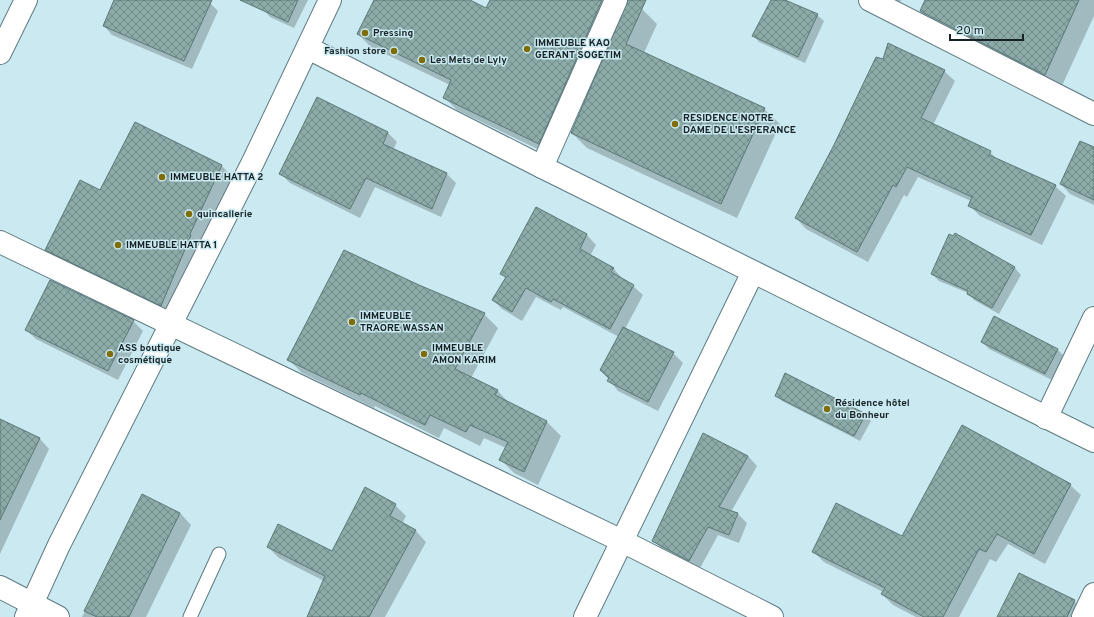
<svg xmlns="http://www.w3.org/2000/svg" width="1094" height="617" font-family="Overpass,sans-serif">
	<style>
		.shadow { fill: #0003 }
		.building { fill: url(#building-cross-hatch); stroke: #5b7876 }
		.lines { fill: none; stroke-linecap: round; stroke-linejoin: round }
		.lane-casing { stroke: #5e7a81; stroke-width: 15 }
		.street-casing { stroke: #5e7a81; stroke-width: 24 }
		.lane { stroke: #fff; stroke-width: 13 }
		.street { stroke: #fff; stroke-width: 22 }
		.poi-dot { fill: #806d08; stroke: #cae9f0; stroke-width: 1.5 }
		.labels { text-anchor: middle; dominant-baseline: central; stroke-width: 3; stroke-linejoin: round; paint-order: stroke }
		.poi-label { font-size: 10px; font-weight: bold; fill: #162225; stroke: #cae9f0; text-anchor: start }
	</style>
	<defs>
		<pattern id="building-cross-hatch" width="8" height="8" patternUnits="userSpaceOnUse"><rect width="8" height="8" fill="#8caba8"/><path d="M0 0l8 8M0 8l8-8" fill="none" stroke="#718b89"/></pattern>
	</defs>
	<rect width="100%" height="100%" fill="#cae9f0"/>
	<g class="shadow">
		<polygon points="115,0 203,0 210,3 218,11 192,69 112,35 104,26"/>
		<polygon points="268,0 308,0 294,28 270,17 264,10"/>
		<polygon points="375,0 468,0 487,9 491,0 616,0 552,156 457,110 444,97 450,85 371,47 358,34"/>
		<polygon points="772,0 783,0 817,15 824,21 805,63 759,42 753,35"/>
		<polygon points="885,0 901,0 898,6"/>
		<polygon points="927,0 1094,0 1094,16 1060,90 937,27 921,11"/>
		<polygon points="642,9 657,24 644,53 764,109 780,124 737,218 587,148 572,133"/>
		<polygon points="883,60 944,71 955,81 933,125 990,152 998,160 1055,186 1066,196 1042,245 980,216 969,205 971,201 918,177 907,197 904,195 868,262 806,229 796,218"/>
		<polygon points="318,98 388,133 397,142 393,150 447,174 456,183 441,217 375,187 360,218 290,183 281,174"/>
		<polygon points="135,123 222,166 237,182 177,320 62,265 47,250 101,192"/>
		<polygon points="1094,149 1094,205 1070,194 1061,184"/>
		<polygon points="537,208 587,235 596,245 590,256 613,268 622,278 622,279 633,286 643,295 625,329 673,353 683,363 658,411 618,391 601,370 619,337 563,307 561,310 536,297 522,321 502,309 493,300 506,278 502,274"/>
		<polygon points="956,234 1015,268 1021,275 999,314 974,300 968,293 939,281 932,274"/>
		<polygon points="418,286 484,314 498,328 471,378 497,390 511,405 547,422 561,436 538,485 514,473 500,459 506,448 484,438 480,446 444,428 439,438 375,406 374,408 302,373 288,359"/>
		<polygon points="133,321 143,331 118,380 36,339 26,330"/>
		<polygon points="982,342 1057,349 1064,356 1052,380 989,349"/>
		<polygon points="776,395 865,415 871,421 860,441 782,401"/>
		<polygon points="0,420 40,439 49,449 0,554"/>
		<polygon points="748,456 757,466 731,512 738,514 747,523 739,543 718,535 699,570 663,550 654,541"/>
		<polygon points="1070,485 1081,495 1045,564 1008,544 996,562 990,559 959,617 916,617 893,605 882,594 883,592 824,562 813,551 902,537"/>
		<polygon points="365,488 395,505 406,516 402,524 416,531 426,542 385,617 308,617 324,581 279,558 268,547 333,552"/>
		<polygon points="143,495 180,513 191,525 146,617 82,617"/>
		<polygon points="1074,601 1084,610 1081,617 1006,617"/>
	</g>
	<g class="building">
		<polygon points="114,0 212,0 184,61 103,26"/>
		<polygon points="240,0 298,0 288,22"/>
		<polygon points="374,0 470,0 486,8 490,0 602,0 539,144 443,98 451,80 357,34"/>
		<polygon points="628,0 646,0 626,44 765,108 721,204 571,133"/>
		<polygon points="771,0 785,0 818,14 798,57 752,36"/>
		<polygon points="925,0 1079,0 1045,75 920,11"/>
		<polygon points="888,43 945,70 921,118 991,151 989,155 1056,185 1031,235 968,206 972,197 907,167 896,187 893,185 857,252 795,218 833,147 876,57 883,59"/>
		<polygon points="317,97 388,132 383,144 447,173 432,209 366,178 350,209 279,174"/>
		<polygon points="135,122 222,165 190,234 191,235 161,306 45,250 80,180 100,190"/>
		<polygon points="1080,141 1094,147 1094,200 1060,184"/>
		<polygon points="536,207 587,234 580,249 614,268 611,272 634,285 610,329 553,299 551,302 526,288 512,312 492,300 506,277 500,274"/>
		<polygon points="955,233 1015,267 992,308 967,294 968,291 931,274 949,234 953,236"/>
		<polygon points="344,250 419,285 485,313 455,369 498,390 495,395 547,421 524,472 499,460 508,442 470,425 466,432 430,415 425,425 361,393 360,395 287,360"/>
		<polygon points="50,280 134,320 108,371 25,330"/>
		<polygon points="994,316 1058,349 1045,374 981,342"/>
		<polygon points="623,327 674,352 648,402 607,381 609,378 600,370"/>
		<polygon points="785,373 866,414 854,436 775,396"/>
		<polygon points="0,419 40,438 0,520"/>
		<polygon points="962,425 1071,484 1034,554 997,534 986,552 979,549 943,617 924,617 881,594 885,588 812,552 836,503 902,536"/>
		<polygon points="703,433 748,456 719,507 738,513 729,535 708,527 689,561 652,541"/>
		<polygon points="365,487 396,504 390,516 416,530 369,617 307,617 325,576 267,547 278,524 332,551"/>
		<polygon points="142,494 180,513 129,617 97,617 84,611"/>
		<polygon points="1019,573 1075,600 1067,617 997,617"/>
	</g>
	<g class="lines">
		<defs>
			<polyline id="lane" points="190,617 219,554"/>
			<g id="street">
				<polyline points="870,0 1094,114"/>
				<polyline points="308,48 542,167 1094,441"/>
				<polyline points="0,53 26,0"/>
				<polyline points="542,167 616,0"/>
				<polyline points="0,242 622,541 772,617"/>
				<polyline points="1046,418 1094,318"/>
				<polyline points="0,587 58,617"/>
				<polyline points="26,617 59,545 253,162 330,0"/>
				<polyline points="585,617 753,272"/>
				<polyline points="1083,617 1094,594"/>
			</g>
		</defs>
		<use href="#lane" class="lane-casing"/>
		<use href="#street" class="street-casing"/>
		<use href="#lane" class="lane"/>
		<use href="#street" class="street"/>
	</g>
	<g class="poi-dot">
		<circle cx="365" cy="33" r="4"/>
		<circle cx="527" cy="49" r="4"/>
		<circle cx="394" cy="51" r="4"/>
		<circle cx="422" cy="60" r="4"/>
		<circle cx="675" cy="124" r="4"/>
		<circle cx="162" cy="177" r="4"/>
		<circle cx="189" cy="214" r="4"/>
		<circle cx="118" cy="245" r="4"/>
		<circle cx="352" cy="322" r="4"/>
		<circle cx="110" cy="354" r="4"/>
		<circle cx="424" cy="354" r="4"/>
		<circle cx="827" cy="409" r="4"/>
	</g>
	<g class="labels">
		<g class="poi-label">
			<text x="373" y="33">Pressing</text>
			<text x="535" y="43">IMMEUBLE KAO<tspan x="535" dy="12">GERANT SOGETIM</tspan></text>
			<text x="386" y="51" text-anchor="end">Fashion store</text>
			<text x="430" y="60">Les Mets de Lyly</text>
			<text x="683" y="118">RESIDENCE NOTRE<tspan x="683" dy="12">DAME DE L'ESPERANCE</tspan></text>
			<text x="170" y="177">IMMEUBLE HATTA 2</text>
			<text x="197" y="214">quincallerie</text>
			<text x="126" y="245">IMMEUBLE HATTA 1</text>
			<text x="360" y="316">IMMEUBLE<tspan x="360" dy="12">TRAORE WASSAN</tspan></text>
			<text x="118" y="348">ASS boutique<tspan x="118" dy="12">cosmétique</tspan></text>
			<text x="432" y="348">IMMEUBLE<tspan x="432" dy="12">AMON KARIM</tspan></text>
			<text x="835" y="403">Résidence hôtel<tspan x="835" dy="12">du Bonheur</tspan></text>
		</g>
	</g>
	<path d="M950 34v6h73v-6" fill="none" stroke="#162225" stroke-width="2"/>
	<text x="956" y="34" font-size="12" fill="#162225" stroke="#cae9f0" stroke-width="3" paint-order="stroke">20 m</text>
</svg>
